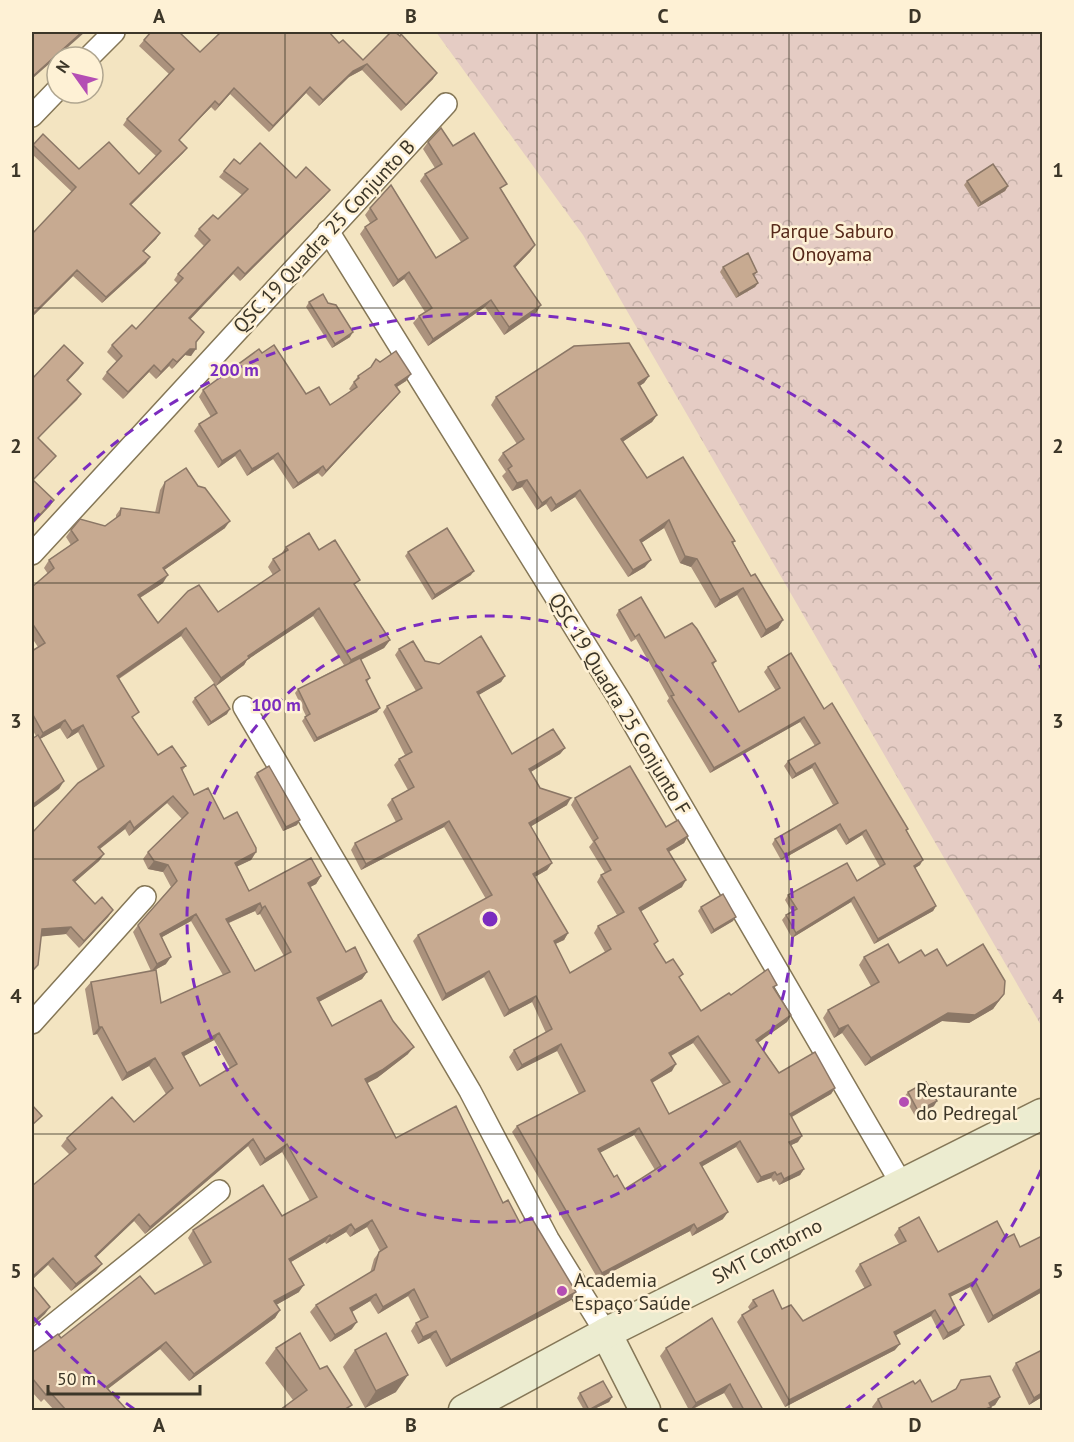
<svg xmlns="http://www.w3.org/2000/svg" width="1074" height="1442" font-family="'PT Sans',sans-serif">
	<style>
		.forest { fill: url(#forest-crowns) }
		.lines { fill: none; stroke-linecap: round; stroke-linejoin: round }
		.street-casing { stroke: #857757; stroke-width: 24 }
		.secondary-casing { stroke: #857757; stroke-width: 33 }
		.street { stroke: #fff; stroke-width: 21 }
		.secondary { stroke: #ececd0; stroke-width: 30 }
		.wall { fill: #ab927d; fill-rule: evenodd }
		.shaded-wall { fill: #8b7766 }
		.building { fill: #c7aa91; stroke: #8b7766; stroke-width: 1.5; fill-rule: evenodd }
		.grid { fill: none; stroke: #3c3628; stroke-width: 1.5; stroke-opacity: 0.55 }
		.ring { fill: none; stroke: #7b2cbf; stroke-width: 3; stroke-dasharray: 10 8 }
		.poi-dot { fill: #b44eb4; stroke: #fef1d5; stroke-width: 2 }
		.labels { text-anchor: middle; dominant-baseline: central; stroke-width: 5; stroke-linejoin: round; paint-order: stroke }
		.park-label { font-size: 20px; fill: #562819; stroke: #fef1d5 }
		.street-label { font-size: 20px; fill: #3c3628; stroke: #fef1d5 }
		.poi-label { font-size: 20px; fill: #3c3628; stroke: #fef1d5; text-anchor: start }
		.centre { fill: #7b2cbf; stroke: #fef1d5; stroke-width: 3 }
		.ring-label { font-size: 18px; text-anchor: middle; font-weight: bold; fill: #7b2cbf; stroke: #fef1d5; stroke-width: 5; stroke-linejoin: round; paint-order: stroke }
		.neatline { fill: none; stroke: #3c3628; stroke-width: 2 }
		.grid-label { font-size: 20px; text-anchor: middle; font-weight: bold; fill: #3c3628 }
	</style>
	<defs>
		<pattern id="forest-crowns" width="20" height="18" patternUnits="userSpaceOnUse" patternTransform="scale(1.5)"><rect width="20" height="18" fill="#e5ccc4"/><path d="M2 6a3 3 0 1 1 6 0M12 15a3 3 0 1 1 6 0" fill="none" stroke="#c5b0a8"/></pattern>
	</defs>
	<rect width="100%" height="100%" fill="#f3e4c1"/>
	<polygon class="forest" points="436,32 1042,32 1042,1027 583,235"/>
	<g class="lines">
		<defs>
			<g id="street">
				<polyline points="89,57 114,32"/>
				<polyline points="32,116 57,90"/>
				<polyline points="328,231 621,702 901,1183"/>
				<polyline points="32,554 446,104"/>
				<polyline points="244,707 470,1091 548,1239 606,1333"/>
				<polyline points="32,1023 145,897"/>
				<polyline points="32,1342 219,1191"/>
			</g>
			<g id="secondary">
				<polyline points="606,1333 645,1410"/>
				<polyline points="464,1410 606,1333 1042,1114"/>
			</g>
		</defs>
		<use href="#street" class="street-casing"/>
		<use href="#secondary" class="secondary-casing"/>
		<use href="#street" class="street"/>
		<use href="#secondary" class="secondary"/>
	</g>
	<g class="wall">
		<polygon points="144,40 200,52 339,43 363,60 433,79 401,111 362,70 349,77 319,106 306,93 269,132 230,94 215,111 211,107 179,140 187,148 183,153 131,205 160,233 156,239 144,251 146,263 102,303 73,276 32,317 32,234 72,192 32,154 32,147 43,134 79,169 139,174 156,156 123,125 127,119 169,74 139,46"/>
		<polygon points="428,142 453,146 502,191 535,245 530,252 515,267 536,313 504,335 485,307 428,346 413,323 419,316 425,312 404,279 393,287 360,234 365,227 370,223 365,215 370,208 436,258 461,242 420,181 425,174 435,168 423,149"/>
		<polygon points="240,164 296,178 325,196 240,281 233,274 190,319 204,332 196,343 191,356 185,355 172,369 169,366 156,379 149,372 123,399 102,379 107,372 117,362 107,352 112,345 136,329 178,284 174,280 178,274 204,246 194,236 199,229 218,219 242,195 219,177 224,171"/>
		<polygon points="967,181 1008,186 1005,191 978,207 964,185"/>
		<polygon points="723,267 757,272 754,276 758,283 755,287 736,298 720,272"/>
		<polygon points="309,302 350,337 332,348 306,307"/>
		<polygon points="262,353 306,394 330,405 351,391 349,389 358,376 380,362 411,374 406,381 397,387 400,392 395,398 322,477 318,473 293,489 273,459 247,476 235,456 218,468 194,431 199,424 211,417 199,397 203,390"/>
		<polygon points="649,376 644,383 639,386 657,415 652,422 622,442 647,478 735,541 733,543 751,576 783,620 778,628 761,638 737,595 715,608 691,567 680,563 664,528 641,543 645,567 628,577 575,497 551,512 546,504 537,510 522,487 512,491 502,476 506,472 498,460 503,453 517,444 491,405 496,397"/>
		<path d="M165,482L225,528L164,570L163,583L140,598L158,623L218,612L273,575L268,567L273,559L281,554L286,547L319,550L356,586L390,640L384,648L361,660L370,678L367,682L377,712L314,742L302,721L306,716L295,693L298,689L344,665L313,616L247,660L244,665L216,686L181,636L119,679L134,720L158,755L186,766L182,771L194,795L224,819L256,852L251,860L237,866L249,891L321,876L316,884L310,887L346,952L367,972L362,979L319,1002L332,1026L408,1054L377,1078L367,1083L396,1138L503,1203L520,1223L576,1292L571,1300L446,1367L430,1338L418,1344L411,1331L416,1323L421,1321L408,1296L378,1314L370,1301L352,1312V1329L330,1342L310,1312L316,1305L370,1273L374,1259L380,1251L367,1227L350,1237L346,1232L326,1244L325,1242L291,1262L299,1292L276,1305L280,1310L275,1318L189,1381L160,1349L108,1389L127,1410H54L44,1399L41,1402L32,1392V1353L61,1338L155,1294L204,1266L188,1238L193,1230L282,1216L310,1201L282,1152L260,1166L248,1146L145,1234L134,1221L96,1257L102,1264L96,1271L71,1291L48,1265L70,1155L61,1146L67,1138L134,1122L166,1094L149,1066L122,1081L97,1034L93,1035L85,989L91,982L151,971L133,932L138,925L171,887L163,872L148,869L143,859L148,852L182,819L167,803L129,836L125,829L100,849L104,854L99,861L75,882L95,904L113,910L108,917L79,948L66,934L41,936L38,965L32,973V833L98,770L78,732L67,739L60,728L40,739L59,789L36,736L32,729V651L38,647L32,638V587L48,574L44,568L49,560L71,545L66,537L71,530L105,526L116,518V515L121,508L155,513L160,490ZM255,911L257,915L260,914L284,956L255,971L229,923ZM191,921L223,975L161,1003L153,971L166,964L162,937ZM214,1040L230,1068L200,1086L184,1056Z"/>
		<polygon points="408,552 471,575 432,600 405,556"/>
		<polygon points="619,610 665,638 716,661 713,665 739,712 776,691 764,672 768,667 824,709 908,829 906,831 920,865 915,868 936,906 933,911 874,944 851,902 792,938 782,920 786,915 792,912 785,900 788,895 857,881 880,867 862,835 846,845 836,829 781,860 772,844 775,839 833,805 812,768 792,779 784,766 788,761 815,746 800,722 710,773 667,701 669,698 636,639 631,642 616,615"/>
		<path d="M399,649L425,661L505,676L501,682L478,695L512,754L565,748L560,754L531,772L540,788L567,805L531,826L552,863L547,870L535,877L568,933L564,940L555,944L570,973L605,952L594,933L598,926L617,915L597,882L601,875L605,873L589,847L593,842L571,805L575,798L666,827L688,836L684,843L669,852L682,887L641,911L655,946L666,963L680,979L701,1011L731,995L774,989L791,1015L787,1022L758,1042L779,1073L835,1088L831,1094L792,1117L798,1142L791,1145L804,1169L800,1175L779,1185L776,1180L773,1182L771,1178L757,1183L736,1147L702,1166L723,1219L692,1236L690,1231L598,1279L512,1132L517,1126L579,1094L557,1051L517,1071L509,1057L514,1050L546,1033L532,1002L504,1017L484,977L442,1001L413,941L418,935L486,899L444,827L361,870L351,850L355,843L396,822L387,805L392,799L408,790L394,765L399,759L405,755L383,712L387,706L416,691L395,655ZM693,1043L723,1085L669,1114L652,1083L672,1071L671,1056ZM634,1135L655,1170L625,1189L614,1177L600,1152Z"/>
		<polygon points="195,698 227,714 208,726 192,702"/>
		<polygon points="257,773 297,825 283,831 254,777"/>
		<polygon points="701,907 733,921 711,934 698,911"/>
		<polygon points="925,956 947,966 1004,994 993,1009 969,1023 942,1021 865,1066 842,1033 834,1038 823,1018 828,1010 871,986 859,965 864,957 899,963"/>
		<polygon points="908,1092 934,1106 915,1116 904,1097"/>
		<polygon points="899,1228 938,1252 1006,1238 1042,1292 988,1323 970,1287 950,1297 959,1331 943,1340 931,1316 896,1335 895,1350 785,1407 737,1322 742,1315 750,1310 748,1307 753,1300 782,1309 803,1321 865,1289 855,1271 860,1264 899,1244 894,1235"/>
		<polygon points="712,1318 763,1410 734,1410 724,1393 691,1410 689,1410 660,1356 666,1348"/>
		<polygon points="276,1348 320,1369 349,1410 280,1410 293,1400 265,1363"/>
		<polygon points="355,1350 396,1392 365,1408 343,1367"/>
		<polygon points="1016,1363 1042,1397 1029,1405 1012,1370"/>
		<polygon points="961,1380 1000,1397 995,1405 991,1407 989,1410 874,1410 872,1407 878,1399 915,1384 932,1402 955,1390"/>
		<polygon points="580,1393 612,1397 609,1402 592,1410 584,1410 577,1398"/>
	</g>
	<g class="shaded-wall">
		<polygon points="82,32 85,32 32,79 32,77"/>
		<polygon points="367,64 362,70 349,77 319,106 323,100 353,71"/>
		<polygon points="437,73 433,79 401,111 406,105"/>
		<polygon points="310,87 306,93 269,132 273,126"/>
		<polygon points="234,88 230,94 215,111 219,105"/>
		<polygon points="215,101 211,107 174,145 179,140"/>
		<polygon points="187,148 183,153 126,210 130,204"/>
		<polygon points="1008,186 1005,191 978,207 981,203"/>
		<polygon points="330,190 325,196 240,281 245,274"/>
		<polygon points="160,233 156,239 139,256 143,251"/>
		<polygon points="535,245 530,252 509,274 514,266"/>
		<polygon points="150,257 146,263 102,303 106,297"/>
		<polygon points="238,267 233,274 185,325 189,318"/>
		<polygon points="77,270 73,276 32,317 32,315"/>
		<polygon points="409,272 404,279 393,287 398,280"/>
		<polygon points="758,283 755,287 736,298 739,294"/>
		<polygon points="491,300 485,307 428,346 433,339"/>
		<polygon points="541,305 536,313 504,335 509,327"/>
		<polygon points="353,332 350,337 332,348 335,344"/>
		<polygon points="190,349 196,349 191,356 185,355 172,369 177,362"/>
		<polygon points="173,359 169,366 156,379 161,372"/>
		<polygon points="83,363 79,369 63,386 67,380"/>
		<polygon points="154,365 149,372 123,399 128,392"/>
		<polygon points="411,374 406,381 390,391 395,385"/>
		<polygon points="649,376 644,383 632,391 638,383"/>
		<polygon points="400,392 395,398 322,477 326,471"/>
		<polygon points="81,394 77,400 33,443 38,438"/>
		<polygon points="657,415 652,422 615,447 621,439"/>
		<polygon points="240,450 235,456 218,468 222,461"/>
		<polygon points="278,453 273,459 247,476 252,469"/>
		<polygon points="323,466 318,473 293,489 298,483"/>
		<polygon points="527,480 522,487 512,491 517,483"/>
		<polygon points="580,490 575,497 551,512 556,505"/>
		<polygon points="551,497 546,504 537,510 542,503"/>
		<polygon points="54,500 50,506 32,525 32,523"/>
		<polygon points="669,520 664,528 635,547 640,540"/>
		<polygon points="230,521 225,528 157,575 163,568"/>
		<polygon points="685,556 697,559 691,567 680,563"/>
		<polygon points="651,560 645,567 628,577 633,570"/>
		<polygon points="474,571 471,575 432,600 435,595"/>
		<polygon points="168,575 163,583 133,602 138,595"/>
		<polygon points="743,588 737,595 715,608 720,600"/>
		<polygon points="319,608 313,616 247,660 244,665 216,686 221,678 248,656"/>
		<polygon points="783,620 778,628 761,638 766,630"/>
		<polygon points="186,628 181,636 112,683 117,676"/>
		<polygon points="390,640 384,648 346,667 351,660"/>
		<polygon points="505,676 501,682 472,699 477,692"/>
		<polygon points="380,708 377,712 314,742 317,738"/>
		<polygon points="230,709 227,714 208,726 211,722"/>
		<polygon points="804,717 800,722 710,773 714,768"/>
		<polygon points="65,720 60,728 38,740 43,733"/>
		<polygon points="83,725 78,732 67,739 72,731"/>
		<polygon points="565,748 560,754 524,776 529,769"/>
		<polygon points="815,763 812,768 792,779 796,774"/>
		<polygon points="64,781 59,789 32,809 32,805"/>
		<polygon points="173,796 167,803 129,836 134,828"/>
		<polygon points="571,798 567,805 525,830 529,823"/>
		<polygon points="300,820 297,825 283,831 286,827"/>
		<polygon points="130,821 125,829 93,854 98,847"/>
		<polygon points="449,821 444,827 361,870 366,864"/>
		<polygon points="840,824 836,829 781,860 785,855"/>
		<polygon points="866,830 862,835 846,845 849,840"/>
		<polygon points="688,836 684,843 663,855 667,849"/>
		<polygon points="256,852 251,860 230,870 235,863"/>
		<polygon points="104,854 99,861 68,888 73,880"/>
		<polygon points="923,860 920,865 910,871 914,866"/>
		<polygon points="154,861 168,865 163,872 148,869"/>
		<polygon points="552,863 547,870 529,880 533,874"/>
		<polygon points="321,876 316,884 303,891 308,883"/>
		<polygon points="686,880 682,887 635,915 639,908"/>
		<polygon points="854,897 851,902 792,938 796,933"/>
		<polygon points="260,903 255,911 221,926 226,919"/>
		<polygon points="265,906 260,914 257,915 262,908"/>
		<polygon points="936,906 933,911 874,944 878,939"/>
		<polygon points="113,910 108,917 79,948 84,941"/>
		<polygon points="196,914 191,921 155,941 160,934"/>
		<polygon points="736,917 733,921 711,934 714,930"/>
		<polygon points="71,927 66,934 37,937 42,929"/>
		<polygon points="568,933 564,940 549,947 554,941"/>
		<polygon points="171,957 166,964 151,972 157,964"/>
		<polygon points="489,971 484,977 442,1001 446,994"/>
		<polygon points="367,972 362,979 311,1006 317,998"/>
		<polygon points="1004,994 993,1009 969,1023 942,1021 865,1066 871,1058 948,1013"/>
		<polygon points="536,996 532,1002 504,1017 509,1010"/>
		<polygon points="791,1015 787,1022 752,1047 756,1040"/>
		<polygon points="848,1025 842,1033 834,1038 839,1029"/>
		<polygon points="99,1027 102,1027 97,1034 93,1035"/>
		<polygon points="219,1033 214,1040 177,1060 182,1053"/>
		<polygon points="698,1036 693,1043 665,1059 669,1053"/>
		<polygon points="561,1044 557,1051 517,1071 522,1065"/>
		<polygon points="414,1047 408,1054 377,1078 360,1087 365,1079"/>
		<polygon points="155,1058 149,1066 122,1081 127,1073"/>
		<polygon points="676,1064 672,1071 646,1086 651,1080"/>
		<polygon points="835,1088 831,1094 786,1120 790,1114"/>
		<polygon points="937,1101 934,1106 915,1116 918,1111"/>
		<polygon points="639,1128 634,1135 594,1156 598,1149"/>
		<polygon points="802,1136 798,1142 785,1148 789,1142"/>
		<polygon points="253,1139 248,1146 145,1234 150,1227"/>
		<polygon points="740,1141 736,1147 696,1170 700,1163"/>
		<polygon points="287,1144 282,1152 260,1166 265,1159"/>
		<polygon points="804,1169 800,1175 779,1185 784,1179"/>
		<polygon points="775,1172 771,1178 757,1183 761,1177"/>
		<polygon points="728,1212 723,1219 692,1236 697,1229"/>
		<polygon points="139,1214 134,1221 90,1263 95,1256"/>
		<polygon points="372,1220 367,1227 350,1237 355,1230"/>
		<polygon points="351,1224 346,1232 326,1244 331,1236"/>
		<polygon points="694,1224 690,1231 598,1279 602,1273"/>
		<polygon points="330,1235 325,1242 284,1266 289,1259"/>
		<polygon points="53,1258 48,1265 32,1280 32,1277"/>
		<polygon points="102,1264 96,1271 71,1291 76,1284"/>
		<polygon points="975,1281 970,1287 944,1300 949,1294"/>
		<polygon points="304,1285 299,1292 269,1309 274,1301"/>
		<polygon points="1042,1288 1042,1292 988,1323 993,1316"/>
		<polygon points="414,1289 408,1296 378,1314 383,1307"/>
		<polygon points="576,1292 571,1300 446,1367 451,1360"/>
		<polygon points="376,1294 370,1301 345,1316 350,1308"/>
		<polygon points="50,1307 45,1314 32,1326 32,1323"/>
		<polygon points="280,1310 275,1318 189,1381 194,1374"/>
		<polygon points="935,1310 931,1316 889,1339 894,1332"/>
		<polygon points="357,1322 352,1329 330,1342 335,1335"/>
		<polygon points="964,1325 959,1331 943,1340 948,1333"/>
		<polygon points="436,1331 430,1338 418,1344 423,1337"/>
		<polygon points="166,1342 160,1349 101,1394 106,1387"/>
		<polygon points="900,1344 895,1350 785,1407 789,1400"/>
		<polygon points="408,1375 396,1392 365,1408 376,1391"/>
		<polygon points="730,1384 724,1393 690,1410 696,1403"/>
		<polygon points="1042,1393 1042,1397 1029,1405 1034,1398"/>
		<polygon points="612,1397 609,1402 592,1410 588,1410"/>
		<polygon points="1000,1397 995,1405 984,1410 991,1407 989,1410 983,1410 989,1403"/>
	</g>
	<g class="building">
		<polygon points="32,32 82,32 32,77"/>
		<polygon points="151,32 179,32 200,52 221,32 329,32 339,43 343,40 363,60 391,32 395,32 400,36 401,34 437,73 406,105 367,64 353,71 323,100 310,87 273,126 234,88 219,105 215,101 179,140 187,148 130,204 160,233 143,251 150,257 106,297 77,270 32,315 32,234 76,187 33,145 43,134 79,169 109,142 139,174 161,151 127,119 174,69 144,40"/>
		<polygon points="441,128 453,146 474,133 507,184 500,188 535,245 514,266 541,305 509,327 491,300 433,339 419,316 432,308 409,272 398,280 365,227 377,219 370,208 391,185 436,258 468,238 425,174 442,164 428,142"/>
		<polygon points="260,143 296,178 306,167 330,190 245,274 238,267 189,318 204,332 196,342 196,349 190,349 177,362 173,359 161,372 154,365 128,392 107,372 122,356 112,345 132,325 136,329 183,278 178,274 210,240 199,229 213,215 218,219 248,189 224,171 234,159 240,164"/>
		<polygon points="993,164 1008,186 981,203 967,181"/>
		<polygon points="748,253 757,272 753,274 758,283 739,294 723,267"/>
		<polygon points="323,294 328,303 336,305 353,332 335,344 309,302"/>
		<polygon points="629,343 649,376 638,383 657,415 621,439 647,478 683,457 735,541 732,542 751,576 755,574 783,620 766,630 743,588 720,600 697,559 685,556 669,520 640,540 651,560 633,570 580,490 556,505 551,497 542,503 527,480 517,483 508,469 512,466 503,453 524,439 496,397 574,346"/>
		<polygon points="64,345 83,363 67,380 81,394 38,438 56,456 33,480 54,500 32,523 32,379"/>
		<polygon points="274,345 306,394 319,387 330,405 357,387 354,382 359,378 358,376 371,367 376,359 380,362 396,351 411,374 395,385 400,392 326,471 323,466 298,483 278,453 252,469 240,450 222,461 199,424 217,413 203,390 259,349 262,353"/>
		<path d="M186,468L198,486L205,488L230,521L163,568L168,575L138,595L158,623L188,591L199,585L218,612L280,570L273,559L288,550L286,547L309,533L319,550L335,540L360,580L354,584L390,640L351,660L319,608L248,656L249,658L221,678L186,628L117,676L139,712L132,717L158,755L172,746L186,766L181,768L194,795L208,788L224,819L237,812L256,848V852L235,863L249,891L311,858L321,876L308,883L346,952L355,947L367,972L317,998L332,1026L381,1000L393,1021L414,1047L382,1070L365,1079L396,1138L456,1106L503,1203L508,1200L520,1223L531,1217L576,1292L451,1360L436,1331L423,1337L416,1323L428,1317L414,1289L383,1307L376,1294L350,1308L357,1322L335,1335L316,1305L374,1270L379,1252L387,1247L372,1220L355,1230L351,1224L331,1236L330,1235L289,1259L304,1285L274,1301L280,1310L194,1374L166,1342L106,1387L127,1410H66L49,1391L46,1395L32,1378V1353L58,1334L61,1338L140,1276L155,1294L211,1262L193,1230L263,1185L282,1216L317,1197L287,1144L265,1159L253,1139L150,1227L139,1214L95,1256L102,1264L76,1284L53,1258L32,1277V1186L76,1149L67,1138L112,1097L134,1122L173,1088L155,1058L127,1073L102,1027H99L91,982L156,970L161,1003L230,972L196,914L160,934L171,957L157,964L138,925L177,881L168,865L154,861L148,852L188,813L173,796L134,828L130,821L98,847L104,854L73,880L95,904L102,897L113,910L84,941L71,927L42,929L38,965L32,971V833L78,783L104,766L83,725L72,731L65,720L43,733L32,713V651L45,643L32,623V587L54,568L49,560L78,540L71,530L80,519L105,526L120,515L121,508L159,513L165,482ZM260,903L262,908L265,906L291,952L255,971L226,919ZM219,1033L237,1064L200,1086L182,1053Z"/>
		<polygon points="447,528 474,571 435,595 408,552"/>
		<polygon points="641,597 665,638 692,623 697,629 716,661 712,663 739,712 780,688 768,667 791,653 824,709 832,703 908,829 906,830 923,860 914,866 936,906 878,939 854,897 796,933 786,915 797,909 788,895 847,863 857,881 885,864 866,830 849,840 840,824 785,855 775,839 838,803 815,763 796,774 788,761 820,743 804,717 714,768 671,696 674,695 639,634 635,637 619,610"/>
		<path d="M481,636L505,676L477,692L512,754L553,729L565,748L529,769L540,788L571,798L529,823L552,863L533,874L568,933L554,941L570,973L611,949L598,926L624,912L601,875L611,870L594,841L598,838L575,798L630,766L666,827L678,820L688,836L667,849L686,880L639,908L658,941L654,944L666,963L673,959L683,974L679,977L701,1011L729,993L731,995L768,969L777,985L773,987L791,1015L756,1040L779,1073L815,1052L835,1088L790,1114L802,1136L789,1142L804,1169L784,1179L781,1173L777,1175L775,1172L761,1177L740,1141L700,1163L728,1212L697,1229L694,1224L602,1273L517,1126L585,1091L561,1044L522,1065L514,1050L552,1029L536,996L509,1010L489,971L446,994L418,935L492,895L449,821L366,864L355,843L402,819L392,799L414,787L399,759L412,752L387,706L422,688L399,649L413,641L425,661L439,664ZM698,1036L730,1082L669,1114L651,1080L676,1064L669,1053ZM639,1128L661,1166L625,1189L617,1175L614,1177L598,1149Z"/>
		<polygon points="360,658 370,678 366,680 380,708 317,738 305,717 310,714 298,689"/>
		<polygon points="214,684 230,709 211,722 195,698"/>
		<polygon points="38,735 64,781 32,805 32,739"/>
		<polygon points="269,766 300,820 286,827 257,773"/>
		<polygon points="723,894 736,917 714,930 701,907"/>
		<polygon points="888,944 899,963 921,950 925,956 937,949 947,966 983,944 1005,981 1004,994 998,1001 975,1015 948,1013 871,1058 848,1025 839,1029 828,1010 879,982 864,957"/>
		<polygon points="926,1082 937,1101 918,1111 908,1092"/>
		<polygon points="32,1105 42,1116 32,1125"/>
		<polygon points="919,1217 938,1252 997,1221 1006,1238 1014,1234 1020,1247 1042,1236 1042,1288 993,1316 975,1281 949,1294 964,1325 948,1333 935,1310 894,1332 900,1344 789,1400 742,1315 757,1306 753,1300 773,1290 782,1309 791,1305 803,1321 871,1285 860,1264 906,1241 899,1228"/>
		<polygon points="32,1285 50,1307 32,1323"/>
		<polygon points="712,1318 763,1410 744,1410 730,1384 696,1403 666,1348"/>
		<polygon points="300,1333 320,1369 327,1366 352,1405 344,1410 280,1410 307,1390 276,1348"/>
		<polygon points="386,1333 408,1375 376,1391 355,1350"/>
		<polygon points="1042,1350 1042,1393 1034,1398 1016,1363"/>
		<polygon points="990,1376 1000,1397 989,1403 991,1407 983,1410 883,1410 878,1399 913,1381 915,1384 920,1380 932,1402 956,1389 961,1380"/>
		<polygon points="603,1381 612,1397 589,1410 580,1393"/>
	</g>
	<path class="grid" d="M285,32V1410M537,32V1410M789,32V1410M32,308H1042M32,583H1042M32,859H1042M32,1134H1042"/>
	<g class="ring">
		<circle cx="490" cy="919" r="303"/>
		<path d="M1041 1170A606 606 0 0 1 846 1409M134 1409A606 606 0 0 1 33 1317M33 521A606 606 0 0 1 1041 668"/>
	</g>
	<g class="poi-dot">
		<circle cx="904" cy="1102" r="6"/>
		<circle cx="562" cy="1291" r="6"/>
	</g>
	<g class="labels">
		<g class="park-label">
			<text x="832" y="231">Parque Saburo<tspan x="832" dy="23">Onoyama</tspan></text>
		</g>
		<g class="street-label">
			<text transform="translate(324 236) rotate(-47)">QSC 19 Quadra 25 Conjunto B</text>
			<text transform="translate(620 704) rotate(59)">QSC 19 Quadra 25 Conjunto F</text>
			<text transform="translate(767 1251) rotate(-27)">SMT Contorno</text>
		</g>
		<g class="poi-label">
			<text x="916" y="1090">Restaurante<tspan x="916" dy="23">do Pedregal</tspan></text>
			<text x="574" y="1280">Academia<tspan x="574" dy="23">Espaço Saúde</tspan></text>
		</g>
	</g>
	<circle cx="490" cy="919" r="9" class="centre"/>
	<g class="ring-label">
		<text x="234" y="376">200 m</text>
		<text x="276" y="711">100 m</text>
	</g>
	<rect width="1074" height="1442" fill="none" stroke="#fef1d5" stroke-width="66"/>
	<g transform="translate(75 75) rotate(304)"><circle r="28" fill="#fef1d5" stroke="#b0a690" stroke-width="1.5"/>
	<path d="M0-4.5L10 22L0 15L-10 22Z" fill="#b44eb4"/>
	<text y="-9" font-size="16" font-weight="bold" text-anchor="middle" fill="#3c3628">N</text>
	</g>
	<path d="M48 1385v9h152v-9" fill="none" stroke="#3c3628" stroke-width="3"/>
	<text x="57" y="1385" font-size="18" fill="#3c3628" stroke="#fef1d5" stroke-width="4.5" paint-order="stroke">50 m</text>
	<rect x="33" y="33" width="1008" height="1376" class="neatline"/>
	<g class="grid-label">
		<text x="159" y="23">A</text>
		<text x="411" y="23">B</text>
		<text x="663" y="23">C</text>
		<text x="915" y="23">D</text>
		<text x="16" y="177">1</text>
		<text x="1058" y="177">1</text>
		<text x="16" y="453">2</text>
		<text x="1058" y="453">2</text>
		<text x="16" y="728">3</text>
		<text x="1058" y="728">3</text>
		<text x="16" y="1003">4</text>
		<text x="1058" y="1003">4</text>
		<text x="16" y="1278">5</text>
		<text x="1058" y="1278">5</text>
		<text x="159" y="1432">A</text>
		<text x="411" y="1432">B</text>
		<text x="663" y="1432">C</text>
		<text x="915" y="1432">D</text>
	</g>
</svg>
